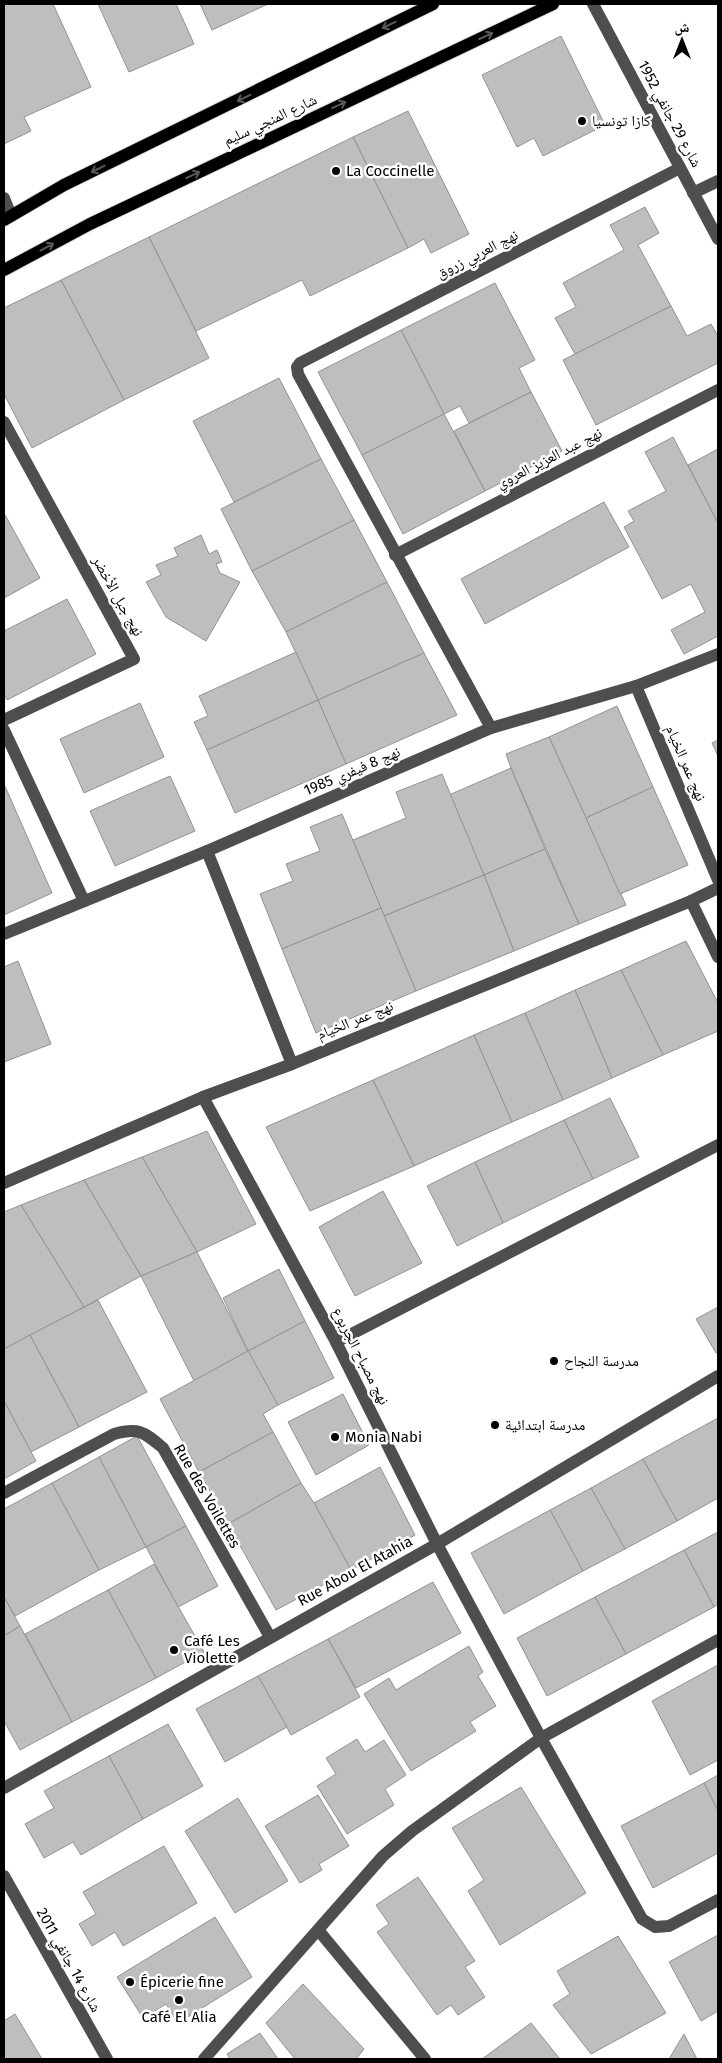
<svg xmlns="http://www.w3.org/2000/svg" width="722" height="2063" font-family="'Fira Sans','Noto Naskh Arabic',sans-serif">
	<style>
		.building { fill: #bebebe; stroke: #929292 }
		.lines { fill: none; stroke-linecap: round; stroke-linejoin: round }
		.major-casing { stroke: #dbdbdb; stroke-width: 14 }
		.minor { stroke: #4e4e4e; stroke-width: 12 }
		.major { stroke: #000; stroke-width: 12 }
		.oneway { stroke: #595959 }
		.poi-dot { fill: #000; stroke: #fff; stroke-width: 2 }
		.labels { text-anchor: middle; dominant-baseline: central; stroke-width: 5; stroke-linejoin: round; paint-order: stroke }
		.street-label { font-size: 15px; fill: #000; stroke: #fff }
		.poi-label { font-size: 15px; fill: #000; stroke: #fff; text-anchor: start }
	</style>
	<rect width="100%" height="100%" fill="#fff"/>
	<g class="building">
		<polygon points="4,4 53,4 91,87 24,117 31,131 4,144"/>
		<polygon points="98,4 176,4 194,44 129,72"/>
		<polygon points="200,4 268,4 212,30"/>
		<polygon points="561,36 605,125 543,156 534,138 517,147 482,75"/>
		<polygon points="408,111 469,234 431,253 424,239 408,248 353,137"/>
		<polygon points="353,137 408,248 310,296 302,280 196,331 149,237"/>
		<polygon points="645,207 659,233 638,245 671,306 575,354 555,318 576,307 563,283 624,250 610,225"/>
		<polygon points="149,237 209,358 124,400 61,280"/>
		<polygon points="61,280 124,400 32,448 4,394 4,308"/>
		<polygon points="495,283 535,360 519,368 531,392 469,423 460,406 444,414 401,330"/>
		<polygon points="671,306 687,336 711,324 718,336 718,363 596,425 563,360"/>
		<polygon points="401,330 444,414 362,455 318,372"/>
		<polygon points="279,378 321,459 234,502 193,421"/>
		<polygon points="531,392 562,451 485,491 454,431"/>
		<polygon points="444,414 485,491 403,534 362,455"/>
		<polygon points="673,437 718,523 718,636 684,654 671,630 705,612 691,584 662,599 624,527 634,521 628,511 666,491 645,452"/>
		<polygon points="718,449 718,523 688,465"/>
		<polygon points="321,459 354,520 252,571 221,509"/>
		<polygon points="604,502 629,547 485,624 461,579"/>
		<polygon points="4,513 40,578 4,598"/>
		<polygon points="354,520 387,582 286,632 252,571"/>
		<polygon points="201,535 209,554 217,550 222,562 216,564 220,573 240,582 206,641 166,617 146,582 161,575 156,565 178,556 174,548"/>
		<polygon points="387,582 424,653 318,700 286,632"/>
		<polygon points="67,599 96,654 7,700 4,694 4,631"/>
		<polygon points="296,652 318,700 207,750 194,722 208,716 199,696"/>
		<polygon points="424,653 457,715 346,764 318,700"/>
		<polygon points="318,700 346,764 235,813 207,750"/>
		<polygon points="140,703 164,757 84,793 60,739"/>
		<polygon points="617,706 653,787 586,818 549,737"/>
		<polygon points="549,737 626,905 579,924 511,768 506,754"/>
		<polygon points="718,740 718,756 712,743"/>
		<polygon points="511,768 545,849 484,875 449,795"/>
		<polygon points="442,774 484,875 384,916 353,840 406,818 396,792"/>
		<polygon points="170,776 195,831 115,866 90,811"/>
		<polygon points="4,784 52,893 4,915"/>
		<polygon points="653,787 688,865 620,894 586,818"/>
		<polygon points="342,814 381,908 282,949 260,894 293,881 286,864 320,851 310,827"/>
		<polygon points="545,849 579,924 514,951 484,875"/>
		<polygon points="484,875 514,951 416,991 384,916"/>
		<polygon points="381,908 416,991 316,1033 282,949"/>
		<polygon points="686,941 718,1003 718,1031 663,1055 621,970"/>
		<polygon points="18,961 51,1044 4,1062 4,967"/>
		<polygon points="621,970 663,1055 612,1078 575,990"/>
		<polygon points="575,990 612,1078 563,1100 525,1013"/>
		<polygon points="525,1013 563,1100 512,1122 474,1035"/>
		<polygon points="474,1035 512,1122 414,1166 373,1080"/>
		<polygon points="373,1080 414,1166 310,1211 266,1127"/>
		<polygon points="610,1098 639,1157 593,1179 564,1120"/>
		<polygon points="564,1120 593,1179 503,1223 475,1162"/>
		<polygon points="207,1131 256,1224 197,1252 142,1157"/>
		<polygon points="142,1157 197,1252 141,1276 84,1180"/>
		<polygon points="475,1162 503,1223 457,1246 427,1186"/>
		<polygon points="84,1180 141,1276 84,1307 21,1205"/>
		<polygon points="383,1191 422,1263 355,1296 319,1227"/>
		<polygon points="21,1205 84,1307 4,1349 4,1212"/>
		<polygon points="197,1252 248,1351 194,1381 141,1276"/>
		<polygon points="279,1269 305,1321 248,1351 223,1298"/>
		<polygon points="98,1300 147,1392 79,1427 30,1335"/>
		<polygon points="718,1307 718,1352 716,1353 696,1319"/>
		<polygon points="305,1321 334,1378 278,1405 248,1351"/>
		<polygon points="30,1335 79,1427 31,1452 4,1401 4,1349"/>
		<polygon points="248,1351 278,1405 263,1414 273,1432 199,1472 160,1399"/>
		<polygon points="343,1394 369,1445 316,1475 288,1422"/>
		<polygon points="4,1401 36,1461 4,1479"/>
		<polygon points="718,1418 718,1498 677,1521 643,1459"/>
		<polygon points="273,1432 301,1483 228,1524 199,1472"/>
		<polygon points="137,1436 186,1526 146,1547 99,1457"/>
		<polygon points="99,1457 146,1547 99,1570 52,1483"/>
		<polygon points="643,1459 677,1521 625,1549 591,1488"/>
		<polygon points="380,1467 415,1535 351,1570 314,1503"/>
		<polygon points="52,1483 99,1570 15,1616 4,1597 4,1509"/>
		<polygon points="301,1483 314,1503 351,1570 276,1610 228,1524"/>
		<polygon points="591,1488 625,1549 583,1571 550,1510"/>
		<polygon points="550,1510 583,1571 504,1614 471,1553"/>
		<polygon points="186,1526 218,1586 178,1607 146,1547"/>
		<polygon points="718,1532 718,1604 714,1607 684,1550"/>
		<polygon points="684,1550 714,1607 626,1654 595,1597"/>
		<polygon points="154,1564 204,1652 156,1678 108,1590"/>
		<polygon points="433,1582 461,1633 356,1688 328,1639"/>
		<polygon points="108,1590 156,1678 72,1722 25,1634"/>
		<polygon points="4,1597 20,1626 4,1636"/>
		<polygon points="595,1597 626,1654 547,1696 517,1638"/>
		<polygon points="20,1626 72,1722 20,1750 4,1721 4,1636"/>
		<polygon points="328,1639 360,1697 291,1735 258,1676"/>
		<polygon points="469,1646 483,1672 478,1676 496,1706 470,1722 476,1731 411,1771 364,1694 389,1678 396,1690"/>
		<polygon points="718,1665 718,1760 690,1775 652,1701"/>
		<polygon points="258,1676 287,1727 225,1762 196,1709"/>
		<polygon points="168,1724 203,1786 143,1819 109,1756"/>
		<polygon points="357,1739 365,1752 384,1740 406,1775 385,1789 394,1805 347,1834 317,1786 336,1774 326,1758"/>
		<polygon points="109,1756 143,1819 81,1855 73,1842 44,1858 25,1824 54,1808 44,1791"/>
		<polygon points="718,1775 718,1811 704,1783"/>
		<polygon points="704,1783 718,1811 718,1853 653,1888 621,1826"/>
		<polygon points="521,1787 586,1893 500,1945 468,1891 484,1880 452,1828"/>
		<polygon points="318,1795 349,1846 319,1864 322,1870 300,1883 265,1826"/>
		<polygon points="238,1798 288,1881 235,1913 185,1831"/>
		<polygon points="164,1846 197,1903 123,1946 115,1932 92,1946 79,1924 96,1914 83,1892"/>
		<polygon points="418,1877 475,1961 465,1967 485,1997 458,2015 451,2005 437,2015 377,1932 389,1924 376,1905"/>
		<polygon points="215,1917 252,1977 178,2023 166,2004 143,2018 117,1977"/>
		<polygon points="718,1935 718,2011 701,2021 669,1962"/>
		<polygon points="618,1936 666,2013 591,2054 553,2005 570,1994 557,1971"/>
		<polygon points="303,1984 364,2049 356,2059 295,2059 266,2023"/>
		<polygon points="15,2014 42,2059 4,2059 4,2021"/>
		<polygon points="531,2023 560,2059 482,2059"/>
		<polygon points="260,2033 278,2059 230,2059 227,2054"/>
		<polygon points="684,2034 697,2059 669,2059"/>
	</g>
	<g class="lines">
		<defs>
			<g id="major">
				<polyline points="4,220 64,185 433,4"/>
				<polyline points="4,270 90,224 553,4"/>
			</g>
		</defs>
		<use href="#major" class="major-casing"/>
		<g class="minor">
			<polyline points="593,4 718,239"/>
			<polyline points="693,193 718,181"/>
			<polyline points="4,198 11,216"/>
			<polyline points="4,422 134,659 4,720"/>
			<polyline points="395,555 718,390"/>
			<polyline points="636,686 718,880"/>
			<polyline points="491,728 298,374 297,367 300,363 680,168"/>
			<polyline points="4,730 84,901"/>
			<polyline points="207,851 292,1064"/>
			<polyline points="691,901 718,957"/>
			<polyline points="4,934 207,851 491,728 636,686 718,654"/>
			<polyline points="203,1097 336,1342 437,1544 541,1738 642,1919 655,1927 669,1926 718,1900"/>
			<polyline points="4,1183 203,1097 292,1064 691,901 718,888"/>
			<polyline points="336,1342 718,1145"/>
			<path d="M4,1493L114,1434C139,1427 144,1432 163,1448L270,1637"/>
			<polyline points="4,1788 437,1544 718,1376"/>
			<polyline points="4,1876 107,2059"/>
			<polyline points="319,1931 425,2059"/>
			<polyline points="204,2059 383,1856 412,1831 541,1738 718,1640"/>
		</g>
		<use href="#major" class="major"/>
	</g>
	<defs><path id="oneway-shaft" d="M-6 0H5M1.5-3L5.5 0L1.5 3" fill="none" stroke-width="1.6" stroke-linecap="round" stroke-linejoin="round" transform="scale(1.25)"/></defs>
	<g class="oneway">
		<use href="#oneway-shaft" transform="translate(389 25) rotate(154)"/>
		<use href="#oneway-shaft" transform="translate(486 36) rotate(-25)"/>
		<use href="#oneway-shaft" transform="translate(244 98) rotate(154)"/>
		<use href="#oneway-shaft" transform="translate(339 105) rotate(-25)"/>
		<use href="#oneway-shaft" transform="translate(98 169) rotate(154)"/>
		<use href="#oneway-shaft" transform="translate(193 175) rotate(-25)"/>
		<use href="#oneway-shaft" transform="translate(47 247) rotate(-28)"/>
	</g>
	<g class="poi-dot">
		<circle cx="582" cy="121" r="5"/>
		<circle cx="336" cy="171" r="5"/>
		<circle cx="554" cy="1361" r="5"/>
		<circle cx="495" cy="1425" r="5"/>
		<circle cx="335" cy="1437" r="5"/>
		<circle cx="174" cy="1650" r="5"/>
		<circle cx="130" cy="1982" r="5"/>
		<circle cx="179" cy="2000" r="5"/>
	</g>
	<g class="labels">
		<g class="street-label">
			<text transform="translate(670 114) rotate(62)">شارع 29 جانفي 1952</text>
			<text transform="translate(270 120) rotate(-25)">شارع المنجي سليم</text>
			<text transform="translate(477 254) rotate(-27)">نهج العربي زروق</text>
			<text transform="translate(549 458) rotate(-27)">نهج عبد العزيز العروي</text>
			<text transform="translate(118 596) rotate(61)">نهج جبل الأخضر</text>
			<text transform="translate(686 763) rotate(67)">نهج عمر الخيام</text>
			<text transform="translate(352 771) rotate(-23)">نهج 8 فيفري 1985</text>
			<text transform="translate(355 1020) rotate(-22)">نهج عمر الخيام</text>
			<text transform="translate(361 1356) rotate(63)">نهج مصباح الجربوع</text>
			<text transform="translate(207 1496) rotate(60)">Rue des Voilettes</text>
			<text transform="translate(355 1571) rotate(-29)">Rue Abou El Atahia</text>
			<text transform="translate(69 1960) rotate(61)">شارع 14 جانفي 2011</text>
		</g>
		<g class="poi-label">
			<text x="592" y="121">كازا تونسيا</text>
			<text x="346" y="171">La Coccinelle</text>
			<text x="564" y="1361">مدرسة النجاح</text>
			<text x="505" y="1425">مدرسة ابتدائية</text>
			<text x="345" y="1437">Monia Nabi</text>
			<text x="184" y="1641">Café Les<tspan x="184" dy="17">Violette</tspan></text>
			<text x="140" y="1982">Épicerie fine</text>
			<text x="179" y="2017" text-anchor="middle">Café El Alia</text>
		</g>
	</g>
	<rect width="722" height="2063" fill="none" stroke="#000000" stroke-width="10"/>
	<g transform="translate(682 40)" stroke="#ffffff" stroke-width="4" paint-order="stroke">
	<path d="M0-4L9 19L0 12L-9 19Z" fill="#000000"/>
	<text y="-8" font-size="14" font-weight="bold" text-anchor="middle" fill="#000000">ش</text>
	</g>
</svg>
